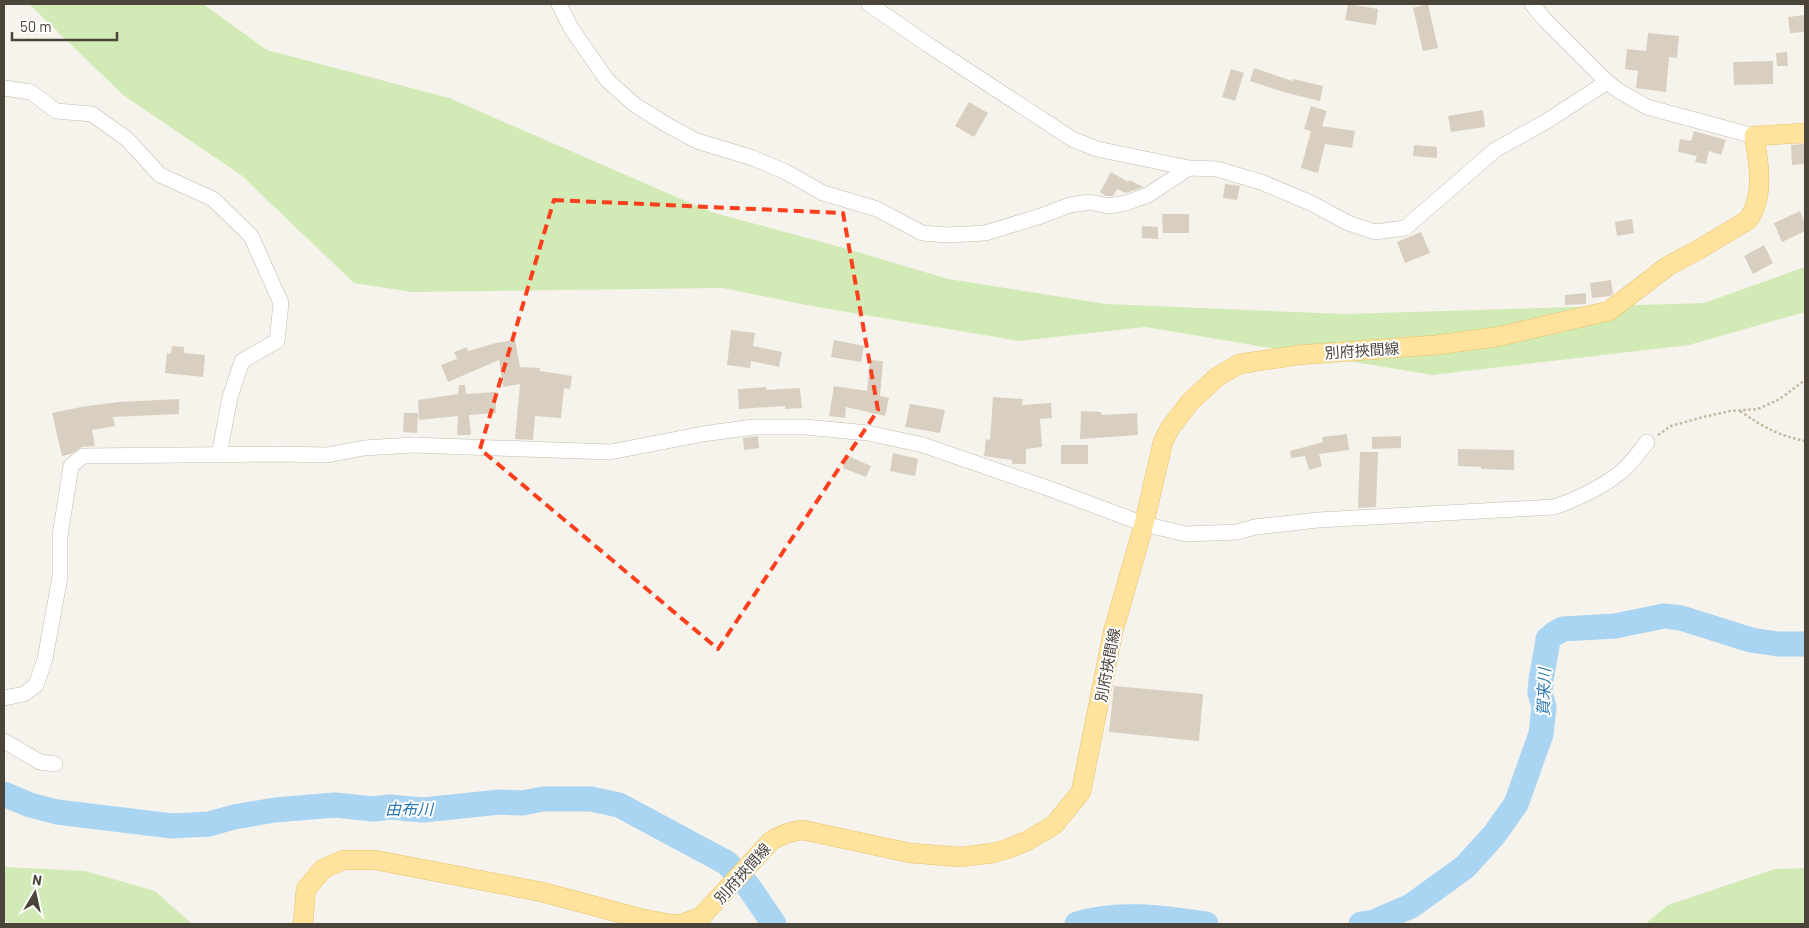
<svg xmlns="http://www.w3.org/2000/svg" width="1809" height="928" font-family="Barlow,'Noto Sans JP',sans-serif">
	<style>
		.green { fill: #d2eab5 }
		.lines { fill: none; stroke-linecap: round; stroke-linejoin: round }
		.river { stroke: #a9d4f2; stroke-width: 25 }
		.building { fill: #d8cfc1 }
		.minor-casing { stroke: #c2bbae; stroke-width: 16 }
		.major-casing { stroke: #e6c16a; stroke-width: 20 }
		.path { stroke: #c4b79f; stroke-width: 2.5; stroke-dasharray: 2.5 2.5; stroke-linecap: butt }
		.minor { stroke: #fff; stroke-width: 15 }
		.major { stroke: #ffe39c; stroke-width: 19 }
		.marked { fill: none; stroke: #fc3f1d; stroke-width: 4; stroke-dasharray: 10 6; stroke-linejoin: round }
		.labels { text-anchor: middle; dominant-baseline: central; stroke-width: 4; stroke-linejoin: round; paint-order: stroke }
		.street-label { font-size: 15px; fill: #4b4439; stroke: #fff }
		.water-label { font-size: 16px; font-style: italic; fill: #2e7ab2; stroke: #fff }
	</style>
	<rect width="100%" height="100%" fill="#f6f3ec"/>
	<g class="green">
		<polygon points="29,4 203,4 267,50 449,98 711,212 844,248 948,279 1106,304 1344,314 1704,303 1805,267 1805,312 1689,345 1432,375 1145,327 1019,341 811,306 723,288 412,292 354,283 241,175 123,95"/>
		<polygon points="4,867 85,871 155,891 192,924 12,924 4,920"/>
		<polygon points="1805,868 1805,924 1645,924 1668,905 1775,869"/>
	</g>
	<g class="lines">
		<g class="river">
			<polyline points="4,794 30,805 57,812 172,826 209,824 234,817 275,810 335,805 373,809 390,807 423,810 500,802 522,803 543,799 591,799 619,805 727,863 748,886 774,924"/>
			<path d="M1077,924C1118,911 1164,918 1206,924"/>
			<polyline points="1361,924 1374,922 1411,906 1465,867 1494,835 1516,804 1541,734 1544,707 1540,693 1541,680 1547,646 1548,639 1554,634 1563,629 1615,626 1664,616 1681,618 1751,640 1778,644 1805,644"/>
		</g>
	</g>
	<g class="building">
		<polygon points="1348,4 1378,9 1376,25 1345,20"/>
		<polygon points="1428,4 1438,48 1423,51 1413,8"/>
		<polygon points="1805,15 1805,32 1790,33 1788,17"/>
		<polygon points="1648,33 1679,36 1677,58 1669,57 1666,92 1636,88 1638,71 1625,69 1627,49 1646,51"/>
		<polygon points="1787,52 1788,66 1777,66 1776,53"/>
		<polygon points="1773,61 1773,84 1734,85 1733,62"/>
		<polygon points="1254,68 1292,81 1293,79 1323,86 1320,101 1287,93 1250,81"/>
		<polygon points="1231,69 1244,73 1235,101 1222,97"/>
		<polygon points="969,102 988,113 974,137 955,126"/>
		<polygon points="1311,106 1327,111 1322,126 1355,131 1352,148 1325,144 1318,173 1301,168 1311,131 1304,129"/>
		<polygon points="1483,110 1485,127 1451,132 1448,116"/>
		<polygon points="1694,131 1726,140 1721,155 1709,151 1706,164 1695,162 1697,156 1678,152 1680,139 1691,141"/>
		<polygon points="1805,144 1805,164 1792,165 1791,145"/>
		<polygon points="1414,145 1437,147 1437,158 1413,156"/>
		<polygon points="1111,172 1128,182 1129,180 1144,187 1126,193 1117,189 1113,196 1106,196 1100,192"/>
		<polygon points="1225,184 1240,186 1237,200 1223,198"/>
		<polygon points="1800,211 1805,223 1805,231 1782,242 1774,223"/>
		<polygon points="1162,214 1189,214 1189,233 1163,233"/>
		<polygon points="1632,219 1634,233 1617,236 1615,222"/>
		<polygon points="1142,226 1158,227 1158,239 1142,238"/>
		<polygon points="1421,232 1430,253 1405,263 1397,242"/>
		<polygon points="1764,245 1773,263 1753,274 1744,256"/>
		<polygon points="1611,280 1613,294 1610,296 1592,298 1590,283"/>
		<polygon points="1586,293 1586,304 1565,305 1565,295"/>
		<polygon points="731,330 755,333 753,346 782,352 779,367 751,361 750,368 727,365"/>
		<polygon points="515,340 520,367 540,368 540,371 572,376 570,389 564,388 561,418 535,416 533,440 515,439 520,384 503,387 499,360 448,382 441,365 457,359 454,352 467,347 468,351 496,343"/>
		<polygon points="834,340 864,346 861,362 831,357"/>
		<polygon points="172,346 184,347 184,353 205,355 203,377 165,373 167,353 171,354"/>
		<polygon points="870,360 883,361 880,396 889,398 885,416 846,407 845,418 829,416 834,386 867,391"/>
		<polygon points="459,385 465,385 466,394 495,392 496,413 469,415 471,435 457,435 458,416 419,420 418,400 458,394"/>
		<polygon points="766,387 766,390 800,388 802,408 785,409 785,406 739,409 738,389"/>
		<polygon points="993,397 1023,399 1022,405 1051,403 1052,418 1040,419 1042,447 1026,449 1026,464 1012,464 1012,460 984,456 986,439 990,440"/>
		<polygon points="179,399 179,414 113,417 115,426 92,430 95,446 82,447 71,454 62,456 52,413 81,407 118,402"/>
		<polygon points="910,404 945,410 940,433 905,427"/>
		<polygon points="1081,411 1101,412 1101,415 1137,413 1138,435 1080,439"/>
		<polygon points="404,413 418,413 417,433 403,432"/>
		<polygon points="1347,434 1349,450 1319,454 1322,466 1309,470 1305,456 1291,458 1290,451 1323,442 1322,437"/>
		<polygon points="758,436 759,448 744,450 743,438"/>
		<polygon points="1401,436 1401,448 1372,449 1372,437"/>
		<rect x="1061" y="445" width="27" height="19"/>
		<polygon points="1458,449 1514,450 1514,470 1481,469 1481,467 1458,466"/>
		<polygon points="1360,452 1378,452 1376,507 1358,508"/>
		<polygon points="893,453 918,459 915,476 890,471"/>
		<polygon points="848,456 871,466 866,477 843,468"/>
		<polygon points="1114,686 1203,694 1199,741 1109,732"/>
	</g>
	<g class="lines">
		<defs>
			<g id="minor">
				<polyline points="559,4 571,28 607,80 635,105 667,125 697,141 753,158 786,172 823,193 877,209 922,233 948,235 985,233 1041,216 1070,205 1089,202 1109,206 1126,203 1148,195 1189,168"/>
				<polyline points="869,4 927,44 1072,139 1097,149 1189,168 1217,169 1261,182 1311,203 1348,223 1375,232 1405,228 1495,150 1547,121 1607,82"/>
				<polyline points="1532,4 1545,20 1607,82 1619,91 1647,107 1754,136"/>
				<polyline points="4,88 31,92 56,111 92,114 127,139 160,175 213,199 251,236 281,303 277,341 242,361 230,397 219,455"/>
				<path d="M4,698L24,694L36,685L45,659L60,577V536L71,466L83,456L280,454L327,455L364,448L413,445L610,452L703,434L753,427H805L868,433L923,445L1053,490L1144,524L1186,534L1237,532L1255,527L1318,520L1554,507C1577,499 1601,488 1621,472C1631,464 1639,452 1647,442"/>
				<polyline points="4,741 40,762 55,764"/>
			</g>
			<path id="major" d="M303,924L306,889L323,869L343,860H375L542,892L639,918L670,924H682L701,917L771,841C781,835 791,831 803,830L910,853L960,857L993,853L1007,849L1027,841L1054,825L1081,792L1113,632L1144,524L1163,442L1170,428L1190,402L1217,377L1239,364L1298,355L1436,345L1496,337L1609,311L1668,266L1698,250L1748,220C1765,197 1759,162 1754,136L1805,133"/>
		</defs>
		<use href="#minor" class="minor-casing"/>
		<use href="#major" class="major-casing"/>
		<g class="path">
			<path d="M1740,411C1763,427 1777,435 1805,441"/>
			<polyline points="1658,435 1671,426 1703,417 1730,411 1758,409 1780,399 1805,380"/>
		</g>
		<use href="#minor" class="minor"/>
		<use href="#major" class="major"/>
	</g>
	<path class="marked" d="M554,200L843,213L878,410L718,649L480,449Z"/>
	<g class="labels">
		<g class="street-label">
			<text transform="translate(1362 350) rotate(-4)">別府挾間線</text>
			<text transform="translate(1107 665) rotate(-79)">別府挾間線</text>
			<text transform="translate(742 873) rotate(-48)">別府挾間線</text>
		</g>
		<g class="water-label">
			<text transform="translate(1543 692) rotate(-88)">賀来川</text>
			<text x="409" y="808">由布川</text>
		</g>
	</g>
	<rect width="1809" height="928" fill="none" stroke="#4b4439" stroke-width="10"/>
	<g transform="translate(35 893) rotate(9)" stroke="#ffffff" stroke-width="4" paint-order="stroke">
	<path d="M0-4L9 19L0 12L-9 19Z" fill="#4b4439"/>
	<text y="-8" font-size="14" font-weight="bold" text-anchor="middle" fill="#4b4439">N</text>
	</g>
	<path d="M12 32v8h105v-8" fill="none" stroke="#4b4439" stroke-width="2.5"/>
	<text x="20" y="32" font-size="15" fill="#4b4439" stroke="#ffffff" stroke-width="4" paint-order="stroke">50 m</text>
</svg>
